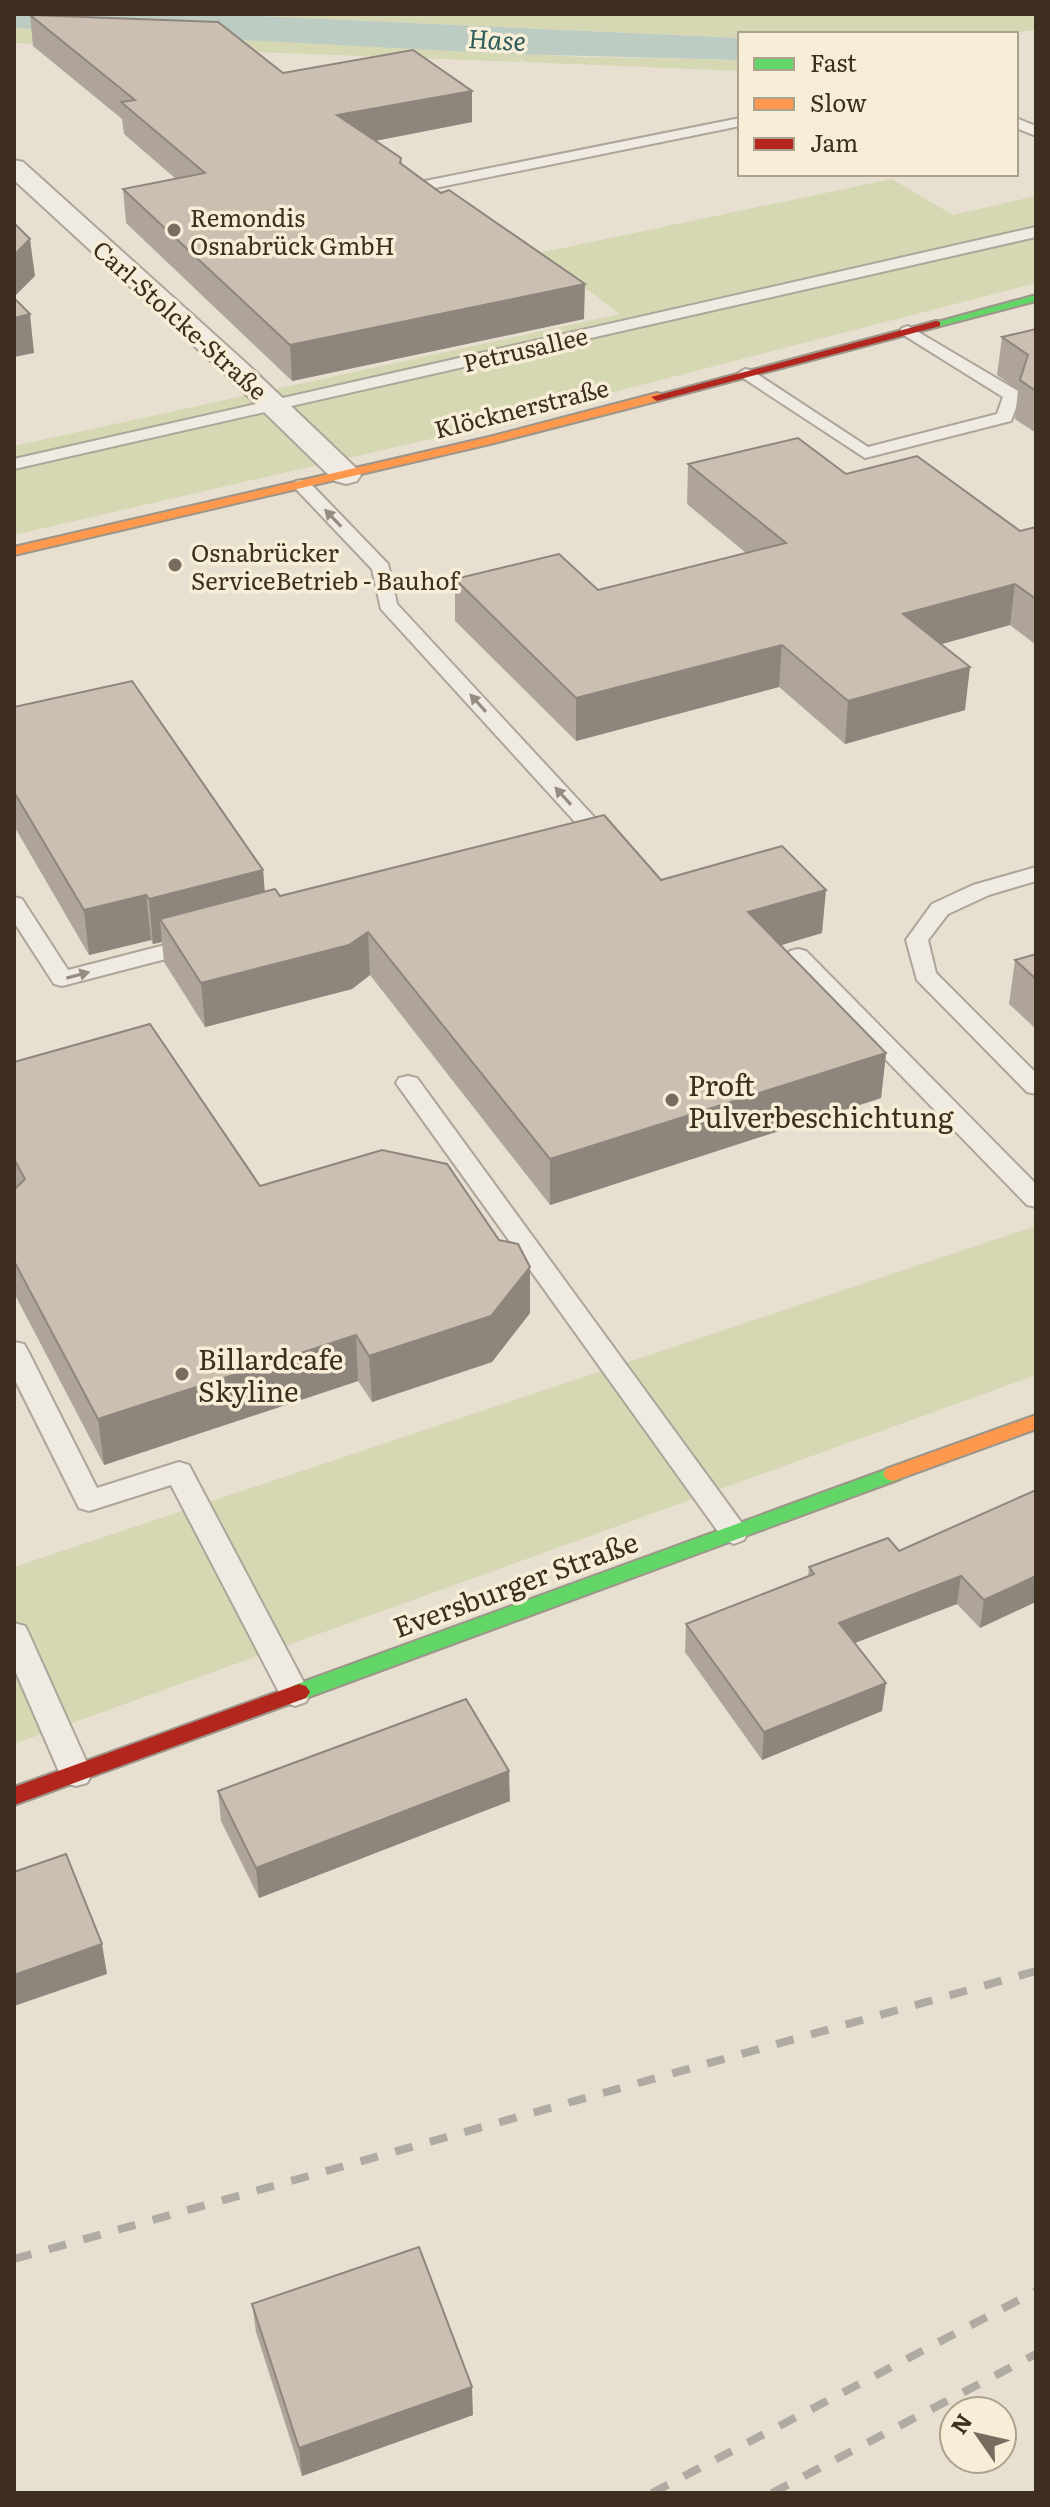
<svg xmlns="http://www.w3.org/2000/svg" width="1050" height="2507" font-family="Literata,serif">
	<style>
		.green { fill: #d6d7b3 }
		.water { fill: #bcccc2 }
		.lines { fill: none; stroke-linecap: round; stroke-linejoin: round }
		.lane-casing { stroke: #ada599; stroke-width: 4 }
		.street-casing { stroke: #ada599; stroke-width: 4 }
		.fast-casing { stroke: #9c958a; stroke-width: 4 }
		.slow-casing { stroke: #9c958a; stroke-width: 4 }
		.jam-casing { stroke: #9c958a; stroke-width: 4 }
		.lane { fill: #efebe3; fill-rule: evenodd }
		.street { fill: #efebe3; fill-rule: evenodd }
		.fast { fill: #63d668; fill-rule: evenodd }
		.slow { fill: #ff974d; fill-rule: evenodd }
		.jam { fill: #b3261e; fill-rule: evenodd }
		.rail { stroke: #afaaa2; stroke-width: 8; stroke-dasharray: 18 18; stroke-linecap: butt }
		.wall { fill: #afa499 }
		.shaded-wall { fill: #8e867d }
		.building { fill: #cbbfb2; stroke: #8e867d; stroke-width: 2 }
		.oneway { fill: #968c82 }
		.poi-dot { fill: #786c5e; stroke: #f7eed8; stroke-width: 3 }
		.labels { text-anchor: middle; dominant-baseline: central; stroke-width: 7; stroke-linejoin: round; paint-order: stroke }
		.far-poi-label { font-size: 24px; fill: #3d2e20; stroke: #f7eed8; text-anchor: start }
		.far-street-label { font-size: 24px; fill: #3d2e20; stroke: #f7eed8 }
		.far-water-label { font-size: 26px; font-style: italic; fill: #2f5d5a; stroke: #f7eed8 }
		.poi-label { font-size: 28px; fill: #3d2e20; stroke: #f7eed8; text-anchor: start }
		.street-label { font-size: 28px; fill: #3d2e20; stroke: #f7eed8 }
	</style>
	<rect width="100%" height="100%" fill="#e7e0d1"/>
	<g class="green">
		<polygon points="214,14 1036,14 1036,30 1001,34 740,34 740,38"/>
		<polygon points="14,28 583,57 593,63 585,57 740,60 740,71 525,62 517,57 522,62 14,43"/>
		<polygon points="892,179 953,215 1036,196 1036,283 448,435 14,535 14,446 620,314 539,253"/>
		<polygon points="1036,1226 1036,1375 14,1744 14,1567"/>
	</g>
	<polygon class="water" points="14,14 214,14 740,38 740,60 511,54 14,28"/>
	<g class="lines">
		<defs>
			<g id="lane">
				<polygon points="740,118 740,126 430,189 421,194 431,203 423,208 403,194 425,181"/>
				<polygon points="1016,118 1036,126 1036,136 1016,128"/>
				<polygon points="1036,227 1036,237 14,469 14,459"/>
				<polygon points="908,326 1018,391 1021,395 1011,421 865,458 737,374 745,369 751,370 868,447 997,414 1003,397 902,334 900,331 902,328"/>
				<path d="M302,480L308,481L388,564L397,604L608,832L611,837C605,846 592,847 582,845L579,840L586,834L381,609L372,569L296,489L293,485L296,481Z"/>
				<polygon points="1036,867 1036,881 989,895 948,914 928,940 936,973 1036,1073 1036,1094 1027,1092 917,980 906,940 932,904 973,885"/>
				<polygon points="14,897 22,899 68,970 196,937 204,939 207,944 204,949 62,986 54,984 14,922"/>
				<polygon points="798,949 806,951 1036,1184 1036,1207 1027,1205 790,961 787,956 790,951"/>
				<polygon points="408,1076 417,1078 744,1526 748,1533 744,1540 734,1544 724,1540 396,1083 399,1078"/>
				<polygon points="14,1342 24,1344 28,1351 97,1488 179,1462 189,1465 310,1694 306,1702 295,1706 284,1702 171,1485 89,1511 79,1508 14,1378"/>
				<polygon points="14,1623 25,1626 29,1634 92,1774 87,1783 76,1786 65,1783 60,1774 14,1668"/>
			</g>
			<polygon id="street" points="14,160 23,162 246,363 357,469 361,475 357,481 346,484 335,481 226,375 14,180"/>
			<g id="fast">
				<polygon points="1036,295 1036,301 936,327 930,324"/>
				<polygon points="893,1467 900,1469 903,1474 900,1479 306,1698 299,1700 292,1698 288,1692 292,1686"/>
			</g>
			<g id="slow">
				<polygon points="657,393 661,394 661,400 490,444 14,555 14,547 489,437"/>
				<polygon points="1036,1415 1036,1429 893,1481 886,1479 883,1474 886,1469"/>
			</g>
			<g id="jam">
				<polygon points="936,321 940,322 940,326 657,401 651,397"/>
				<polygon points="299,1684 306,1686 310,1692 306,1698 14,1805 14,1787"/>
			</g>
		</defs>
		<use href="#lane" class="lane-casing"/>
		<use href="#street" class="street-casing"/>
		<use href="#fast" class="fast-casing"/>
		<use href="#slow" class="slow-casing"/>
		<use href="#jam" class="jam-casing"/>
		<use href="#lane" class="lane"/>
		<use href="#street" class="street"/>
		<use href="#fast" class="fast"/>
		<use href="#slow" class="slow"/>
		<use href="#jam" class="jam"/>
		<g class="rail">
			<polyline points="14,2259 1036,1971"/>
			<polyline points="652,2493 1036,2291"/>
			<polyline points="772,2493 1036,2354"/>
		</g>
	</g>
	<g class="wall">
		<polygon points="30,15 283,73 472,91 472,122 375,141 401,158 402,164 584,319 292,381 126,223 123,189 176,179 124,134 122,119 33,46"/>
		<polygon points="1036,329 1036,433 1015,419 1018,390 997,375 1002,337"/>
		<polygon points="688,464 846,474 1020,531 1036,527 1036,645 1010,625 941,644 965,710 845,744 779,687 576,741 455,621 455,579 598,590 746,553 687,504"/>
		<polygon points="14,707 263,870 265,892 280,896 661,880 822,933 780,945 886,1053 881,1098 550,1205 370,975 352,989 205,1027 164,962 162,942 153,944 151,940 89,955 14,826"/>
		<polygon points="1036,954 1036,1029 1009,1004 1015,960"/>
		<polygon points="14,1062 260,1186 530,1313 492,1362 372,1402 358,1381 104,1465 14,1293"/>
		<polygon points="1036,1490 980,1628 957,1604 855,1643 882,1711 762,1760 685,1652 686,1624 808,1576 809,1567 899,1551"/>
		<polygon points="218,1791 510,1801 259,1898 221,1821"/>
		<polygon points="252,2304 473,2415 302,2476 256,2332"/>
	</g>
	<g class="shaded-wall">
		<polygon points="472,91 472,122 338,148 337,115"/>
		<polygon points="30,239 35,276 14,297 14,255"/>
		<polygon points="585,284 584,319 292,381 290,345"/>
		<polygon points="30,314 34,353 14,357 14,318"/>
		<polygon points="1015,584 1010,625 899,656 903,614"/>
		<polygon points="782,645 779,687 576,741 576,698"/>
		<polygon points="970,667 965,710 845,744 848,701"/>
		<polygon points="263,870 266,915 160,919 162,942 153,944 149,899"/>
		<polygon points="826,890 822,933 745,956 748,912"/>
		<polygon points="146,895 151,940 89,955 84,910"/>
		<polygon points="368,932 370,975 352,989 205,1027 201,983"/>
		<polygon points="886,1053 881,1098 550,1205 550,1159"/>
		<polygon points="530,1267 530,1313 492,1362 372,1402 369,1356"/>
		<polygon points="356,1335 358,1381 104,1465 98,1419"/>
		<polygon points="961,1576 957,1604 836,1650 839,1623"/>
		<polygon points="1036,1576 1036,1602 980,1628 984,1600"/>
		<polygon points="886,1683 882,1711 762,1760 764,1732"/>
		<polygon points="509,1771 510,1801 259,1898 256,1868"/>
		<polygon points="102,1944 107,1974 14,2006 14,1975"/>
		<polygon points="472,2387 473,2415 302,2476 299,2448"/>
	</g>
	<g class="building">
		<polygon points="30,15 218,22 283,73 413,50 472,91 337,115 401,158 400,163 441,193 449,190 585,284 290,345 123,189 205,173 121,102 135,100"/>
		<polygon points="14,223 30,239 14,255"/>
		<polygon points="14,298 30,314 14,318"/>
		<polygon points="1036,329 1036,391 1020,380 1028,355 1002,337"/>
		<polygon points="798,438 846,474 917,456 1020,531 1036,527 1036,599 1015,584 903,614 970,667 848,701 782,645 576,698 455,579 559,554 598,590 786,543 688,464"/>
		<polygon points="132,681 263,870 149,899 146,895 84,910 14,792 14,707"/>
		<polygon points="604,815 661,880 782,846 826,890 748,912 886,1053 550,1159 368,932 349,945 201,983 160,919 275,889 280,896"/>
		<polygon points="1036,954 1036,979 1015,960"/>
		<polygon points="150,1024 260,1186 382,1150 447,1164 499,1240 518,1244 530,1267 491,1316 369,1356 356,1335 98,1419 14,1261 14,1190 25,1179 14,1159 14,1062"/>
		<polygon points="1036,1490 1036,1576 984,1600 961,1576 839,1623 886,1683 764,1732 686,1624 814,1574 809,1567 888,1538 899,1551"/>
		<polygon points="466,1699 509,1771 256,1868 218,1791"/>
		<polygon points="66,1854 102,1944 14,1975 14,1872"/>
		<polygon points="419,2247 472,2387 299,2448 252,2304"/>
	</g>
	<defs><path id="oneway-solid" d="M-6-.8H1V-3.2L6.5 0L1 3.2V.8H-6Z" transform="scale(2)"/></defs>
	<g class="oneway">
		<use href="#oneway-solid" transform="translate(333 518) rotate(-134)"/>
		<use href="#oneway-solid" transform="translate(478 703) rotate(-132)"/>
		<use href="#oneway-solid" transform="translate(563 796) rotate(-132)"/>
		<use href="#oneway-solid" transform="translate(78 975) rotate(-15)"/>
	</g>
	<g class="poi-dot">
		<circle cx="174" cy="230" r="8"/>
		<circle cx="175" cy="565" r="8"/>
		<circle cx="672" cy="1100" r="8"/>
		<circle cx="182" cy="1374" r="8"/>
	</g>
	<g class="labels">
		<g class="far-poi-label">
			<text x="190" y="216">Remondis<tspan x="190" dy="28">Osnabrück GmbH</tspan></text>
			<text x="191" y="551">Osnabrücker<tspan x="191" dy="28">ServiceBetrieb - Bauhof</tspan></text>
		</g>
		<g class="far-street-label">
			<text transform="translate(181 319) rotate(42)">Carl-Stolcke-Straße</text>
			<text transform="translate(525 348) rotate(-13)">Petrusallee</text>
			<text transform="translate(521 407) rotate(-14)">Klöcknerstraße</text>
		</g>
		<g class="far-water-label">
			<text transform="translate(497 38) rotate(3)">Hase</text>
		</g>
		<g class="poi-label">
			<text x="688" y="1084">Proft<tspan x="688" dy="32">Pulverbeschichtung</tspan></text>
			<text x="198" y="1358">Billardcafe<tspan x="198" dy="32">Skyline</tspan></text>
		</g>
		<g class="street-label">
			<text transform="translate(515 1583) rotate(-20)">Eversburger Straße</text>
		</g>
	</g>
	<rect width="1050" height="2507" fill="none" stroke="#3d2e20" stroke-width="32"/>
	<rect x="738" y="32" width="280" height="144" fill="#f7eed8" stroke="#ada18e" stroke-width="2"/>
	<rect x="754" y="58" width="40" height="12" fill="#63d668" stroke="#ada18e" stroke-width="2"/>
	<text x="810" y="72" font-size="24" fill="#3d2e20">Fast</text>
	<rect x="754" y="98" width="40" height="12" fill="#ff974d" stroke="#ada18e" stroke-width="2"/>
	<text x="810" y="112" font-size="24" fill="#3d2e20">Slow</text>
	<rect x="754" y="138" width="40" height="12" fill="#b3261e" stroke="#ada18e" stroke-width="2"/>
	<text x="810" y="152" font-size="24" fill="#3d2e20">Jam</text>
	<g transform="translate(978 2435) rotate(304)"><circle r="38" fill="#f7eed8" stroke="#ada18e" stroke-width="2"/>
	<path d="M0-6L14 30L0 20L-14 30Z" fill="#786c5e"/>
	<text y="-12" font-size="22" font-weight="bold" text-anchor="middle" fill="#3d2e20">N</text>
	</g>
</svg>
